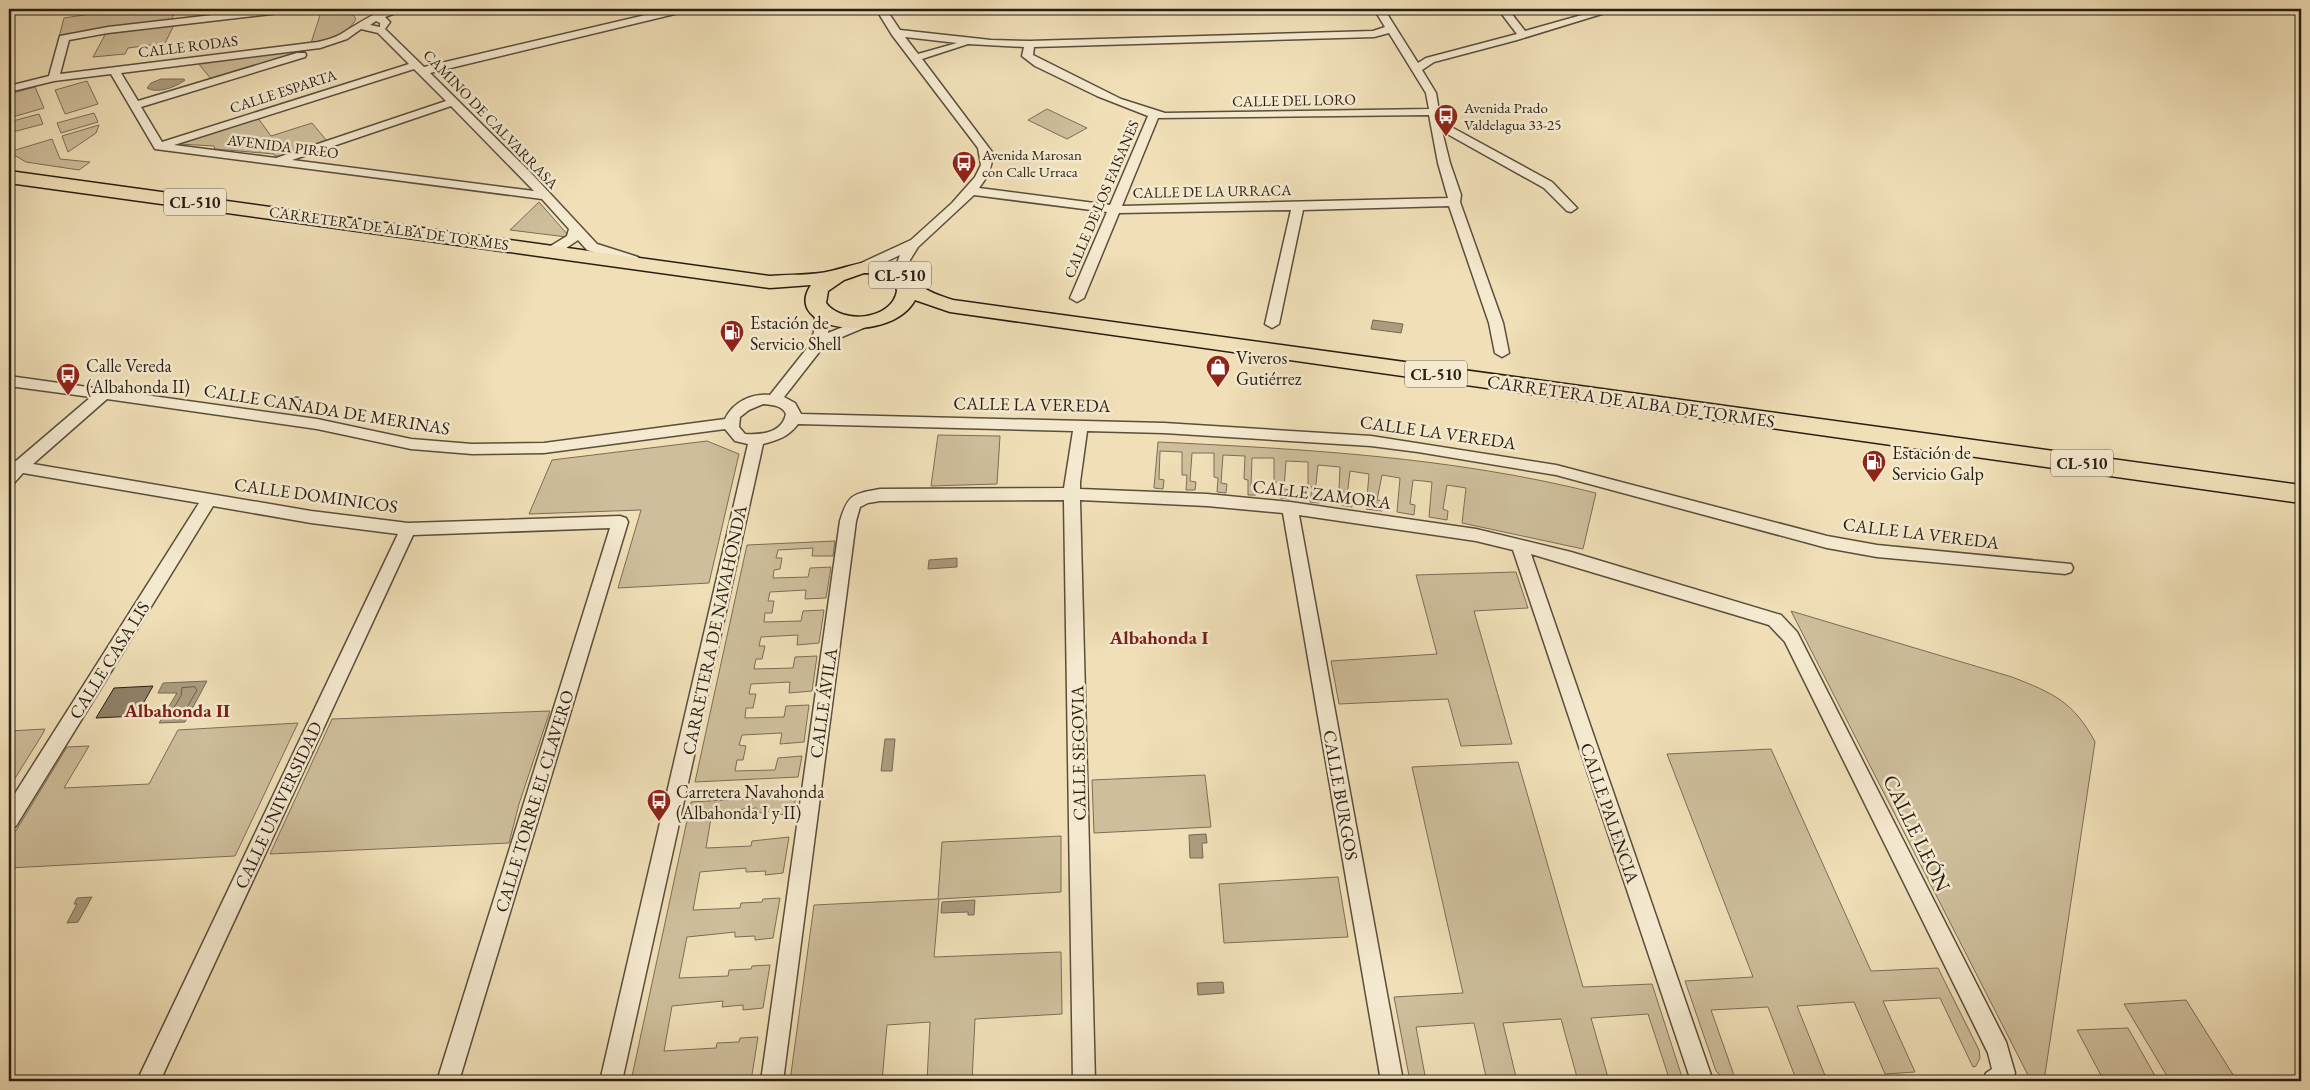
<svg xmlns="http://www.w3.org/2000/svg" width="2310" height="1090" font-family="'EB Garamond',serif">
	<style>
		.green { fill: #cebe9b; stroke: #7b6e57 }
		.water { fill: #ac9d7f; stroke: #776a54 }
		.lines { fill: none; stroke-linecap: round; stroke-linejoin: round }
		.shore { stroke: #6a5e49; stroke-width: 1 }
		.building { fill: #908268; stroke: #281e13 }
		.minor-casing { stroke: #5a4e3c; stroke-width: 3 }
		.primary-casing { stroke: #281e13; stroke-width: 3 }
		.minor { fill: #f5ead0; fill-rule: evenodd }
		.primary { fill: #f0dfb7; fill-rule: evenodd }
		.labels { text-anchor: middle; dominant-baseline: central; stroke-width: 5; stroke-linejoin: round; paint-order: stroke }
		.far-street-label { font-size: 15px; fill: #281e13; stroke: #f5ead0 }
		.far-poi-label { font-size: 15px; fill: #281e13; stroke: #f5ead0; text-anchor: start }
		.shield { fill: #f5ead0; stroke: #665b4c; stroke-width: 1 }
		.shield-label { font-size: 16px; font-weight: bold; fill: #281e13 }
		.poi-label { font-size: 18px; fill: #281e13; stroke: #f5ead0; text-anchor: start }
		.street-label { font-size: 18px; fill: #281e13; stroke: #f5ead0 }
		.neighbourhood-label { font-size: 19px; font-weight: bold; fill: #7a1f14; stroke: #f5ead0 }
		.near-street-label { font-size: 21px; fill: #281e13; stroke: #f5ead0 }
	</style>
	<rect width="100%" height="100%" fill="#f0dfb7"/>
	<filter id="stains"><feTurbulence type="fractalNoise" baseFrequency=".004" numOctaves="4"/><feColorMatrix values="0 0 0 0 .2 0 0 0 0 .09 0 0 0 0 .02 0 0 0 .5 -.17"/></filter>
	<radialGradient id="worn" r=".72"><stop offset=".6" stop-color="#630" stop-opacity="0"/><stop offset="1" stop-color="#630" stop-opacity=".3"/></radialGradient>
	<g class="green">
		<polygon points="124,9 177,9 171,20 59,37 64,18"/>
		<path d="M322,9H349L356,19C347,35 328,40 311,43Z"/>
		<polygon points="174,25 165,43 128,48 125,54 93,57 106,33"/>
		<polygon points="310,49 211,79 198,63"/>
		<polygon points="87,81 98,104 65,114 55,90"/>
		<polygon points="35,87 44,108 9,118 9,94"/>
		<polygon points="1047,109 1087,128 1067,139 1028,120"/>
		<polygon points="94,113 98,122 61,133 57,123"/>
		<polygon points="39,114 43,124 9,133 9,122"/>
		<polygon points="258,118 271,136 312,123 327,141 280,156 275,156 274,154 215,149 214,146 179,144"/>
		<polygon points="99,125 96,133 68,152 62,136"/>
		<polygon points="52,139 60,159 90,162 79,170 26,162 9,152"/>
		<polygon points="539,202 568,235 567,237 510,230"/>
		<polygon points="938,435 1000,436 997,484 931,486"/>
		<polygon points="707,441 739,454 709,583 618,588 641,510 529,514 552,460"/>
		<path d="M1158,442C1305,449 1452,457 1596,493L1583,549L1462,523L1466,488L1447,485L1443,509L1448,511L1447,520L1429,517L1432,482L1413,480L1410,504L1415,505L1414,515L1397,512L1400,478L1382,475L1377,500L1383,501L1382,511L1366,509L1369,474L1350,471L1347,496L1352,497V507L1341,505L1342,491L1339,490L1340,467L1318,465L1315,493L1321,494L1319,503L1310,502L1312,487L1308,486V462L1286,461L1284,489L1290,490L1289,499L1280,498L1281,483L1274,482V458H1252L1251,486L1257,487L1256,495H1248V480L1244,479L1245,456L1223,455L1221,483L1227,484L1226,493L1217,492L1218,478L1214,477V453H1192L1190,481L1196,482L1195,490H1186L1187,475H1182V452L1160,451L1159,479L1164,480L1163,489L1154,488Z"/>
		<polygon points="835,541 833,556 812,556 813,548 778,550 776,558 782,558 780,569 774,570 773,578 808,577 810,568 831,567 826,598 805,599 806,590 770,592 768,601 774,601 772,613 765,613 764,622 801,621 803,611 824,610 819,643 797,645 798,635 761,637 759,646 765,646 762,659 756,659 754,669 793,668 795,657 817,656 812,691 789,693 790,682 751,684 749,694 756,694 753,708 746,708 745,718 784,717 786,706 809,705 804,742 780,744 782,733 742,735 739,745 746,746 743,760 737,760 735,771 775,770 778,758 802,756 798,777 695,782 747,545"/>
		<polygon points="1516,572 1528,608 1474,611 1512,744 1461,746 1448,699 1339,704 1331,661 1437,654 1416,575"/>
		<path d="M1791,611L2012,677C2053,693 2074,702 2095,742L2044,1081H2031Z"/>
		<polygon points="550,711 519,804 509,843 270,854 332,719"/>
		<polygon points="298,723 235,856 9,868 9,842 67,747 89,746 64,788 149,784 178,730"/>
		<polygon points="45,729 42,735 9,788 9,731"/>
		<polygon points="1771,749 1871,971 1938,968 1979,1050 1980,1058 1976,1066 1973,1067 1940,998 1883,1001 1915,1072 1885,1074 1854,1002 1797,1006 1826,1078 1796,1079 1768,1007 1711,1010 1736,1081 1726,1081 1716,1071 1685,981 1753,977 1667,754"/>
		<polygon points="1518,762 1583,987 1652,984 1681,1074 1681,1081 1670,1081 1648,1014 1591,1018 1609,1081 1578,1081 1561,1019 1503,1023 1517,1081 1487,1081 1474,1023 1416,1027 1426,1081 1410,1081 1394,997 1463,993 1412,767"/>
		<polygon points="1205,775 1211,827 1094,833 1092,780"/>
		<polygon points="796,796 793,813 776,815 776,811 757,813 757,808 712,812 706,848 751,846 752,841 789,837 783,873 765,875 766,871 746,872 746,868 700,872 693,910 740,908 741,903 762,902 763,899 780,898 773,938 755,940 755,936 735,937 735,932 687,937 679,978 728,976 729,970 751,969 752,966 770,965 763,1008 743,1010 743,1005 722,1007 723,1001 672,1006 664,1051 716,1048 717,1043 739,1042 740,1038 758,1037 751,1081 709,1081 709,1076 669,1081 631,1081 691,802"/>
		<polygon points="1061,836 1061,892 939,899 934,957 1061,952 1062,1014 975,1019 972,1081 927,1081 930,1022 887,1025 882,1081 790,1081 814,905 938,899 942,842"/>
		<polygon points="1338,877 1348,937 1224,943 1219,884"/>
		<polygon points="2186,1000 2237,1081 2170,1081 2124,1004"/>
		<polygon points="2128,1028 2158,1081 2104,1081 2077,1030"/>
	</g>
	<g class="water">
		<path d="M161,79H183L185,80C176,87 158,94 147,88L151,83Z"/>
		<polygon points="1373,320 1403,324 1401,333 1371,329"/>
		<polygon points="957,558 957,567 928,569 929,560"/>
		<polygon points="207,681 185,722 159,723 177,693 158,693 163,683"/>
		<polygon points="885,739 895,739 892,771 881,771"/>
		<polygon points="1206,834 1207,843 1202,843 1203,858 1190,858 1189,835"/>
		<polygon points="92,897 78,922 67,923 77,904 74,904 77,898"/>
		<polygon points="975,900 974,915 968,915 968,912 941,913 942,902"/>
		<polygon points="1223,982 1224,993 1198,995 1197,983"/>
	</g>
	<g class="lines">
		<polygon class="shore" points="195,687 197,690 182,716 172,717 170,714 181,696 182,688"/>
	</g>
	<polygon class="building" points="153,686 136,716 96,718 114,688"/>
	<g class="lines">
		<defs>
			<g id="minor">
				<path d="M265,9H294L289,12L108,33L69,40L60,74L318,42C326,40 334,38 341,34C363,21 379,7 406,9L385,17L390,22L385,29L424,67L671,9H688L683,12L430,73L530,172L597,244L638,257L639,260L633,264L587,250L578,240L559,253H549L548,250L549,247L567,236L569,229L542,199L155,149L111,74L54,81L9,92V86L49,76L60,36L108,27ZM376,21L380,23V27L370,25ZM361,29L378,33L409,64L162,142L141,107L305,57L306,55L305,53H297L138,101L121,73L320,48L347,39ZM414,69L446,101L276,158L174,145ZM451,106L534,191L292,160Z"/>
				<path d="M876,9H886L900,30L991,40L1030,41L1373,31L1385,27L1374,9H1384L1418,63L1426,58L1517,34L1498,9H1508L1525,31L1603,9H1618L1517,40L1434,62L1422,70L1436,93L1441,123L1453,128L1552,182L1577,208L1571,212L1567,211L1544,188L1442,131L1450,163L1461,195L1460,202L1503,323L1509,353L1502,357L1495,353L1489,323L1449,206L1303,210L1279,324L1272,328L1265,324L1291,210L1119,213L1084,298L1077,302L1070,298L1107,212L974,195L918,247L910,260L908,280L903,281L896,277L897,263L900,255L869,270H859L857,267L859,264L911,240L952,203L975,177L981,165L978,148L892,35ZM1389,33L1426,93L1429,109L1165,113L1121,99L1033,55L1034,47L1374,37ZM905,37L957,43L918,54ZM968,44L1024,47L1022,56L1035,66L1097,96L1148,116L1110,205L979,188C988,176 993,167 992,152L922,59ZM1429,115L1438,163L1448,198L1122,206L1158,118Z"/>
				<path d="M822,308L829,312L828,333L868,317L875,321L873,324L837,339L820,351L784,397L795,403L801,414L1164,423L1371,436L1556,465L1827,536L1877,545L2071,564L2073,568L2071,572L2065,574L1877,557L1827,548L1556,475L1418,452L1371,446L1164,433L1087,431L1080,482V489L1207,494L1290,502L1476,529L1571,552L1781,615L1797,632L2006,1042L2015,1073L2012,1081H1983L1986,1073L1992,1069L1988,1053L1785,642L1769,625L1531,554L1713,1081H1691L1513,550L1476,541L1299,515L1403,1081H1381L1283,513L1207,506L1080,500L1095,1081H1073L1064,500L880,501L868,503L860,507L856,521L783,1081H761L840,521C848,494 853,494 880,489L1064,488L1073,431L798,424C788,437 778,440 763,444L622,1081H600L748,444L735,441L725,429L544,453L472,454L411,449L317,429L107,399L33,464L311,511L408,523L620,516L626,518L628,522L459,1081H437L610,528L413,535L160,1081H137L398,534L311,523L213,506L16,826L9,829V803L199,503L23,473L14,483L9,484V460L16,461L91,397L9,386V376L317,419L411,439L472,444L544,443L725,419C733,402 752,393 770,395L808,347L814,332L815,312ZM763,404C772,405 782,405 786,414C782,433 762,435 745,434L739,427L740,417L749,410Z"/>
			</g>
			<path id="primary" d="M9,171L770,276C790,274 812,276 831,271C856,265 869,257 895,265C905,268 908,275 915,282C925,291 941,296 953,300L2301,485V503L950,312L915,300C890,346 780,331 811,285L770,288L9,183ZM864,273C878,273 895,274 897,291C892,320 842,325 826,303L828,291L844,280Z"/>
		</defs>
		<use href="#minor" class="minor-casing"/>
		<use href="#primary" class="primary-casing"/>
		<use href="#minor" class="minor"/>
		<use href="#primary" class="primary"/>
	</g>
	<defs>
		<symbol id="bus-pin" viewBox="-11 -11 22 30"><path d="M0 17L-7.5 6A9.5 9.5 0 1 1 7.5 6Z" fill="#8f2418" stroke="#f5ead0"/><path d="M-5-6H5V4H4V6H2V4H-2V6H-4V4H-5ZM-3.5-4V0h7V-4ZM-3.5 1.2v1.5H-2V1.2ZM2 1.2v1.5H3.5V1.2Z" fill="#fff"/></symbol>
		<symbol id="fuel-pin" viewBox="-11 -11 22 30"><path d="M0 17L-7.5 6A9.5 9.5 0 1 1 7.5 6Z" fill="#8f2418" stroke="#f5ead0"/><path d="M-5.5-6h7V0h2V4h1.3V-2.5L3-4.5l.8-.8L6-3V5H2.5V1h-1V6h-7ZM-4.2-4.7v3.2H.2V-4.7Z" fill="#fff"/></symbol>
		<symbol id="shop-pin" viewBox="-11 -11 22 30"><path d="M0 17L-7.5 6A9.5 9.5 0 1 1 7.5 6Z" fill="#8f2418" stroke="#f5ead0"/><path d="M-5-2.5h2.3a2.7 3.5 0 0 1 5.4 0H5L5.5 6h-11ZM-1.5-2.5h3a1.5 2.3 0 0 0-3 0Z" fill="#fff"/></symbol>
	</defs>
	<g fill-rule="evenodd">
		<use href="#bus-pin" x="1432" y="102" width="28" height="38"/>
		<use href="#bus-pin" x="950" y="149" width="28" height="38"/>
		<use href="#fuel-pin" x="718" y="318" width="28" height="38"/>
		<use href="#shop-pin" x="1204" y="353" width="28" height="38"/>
		<use href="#bus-pin" x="54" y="361" width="28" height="38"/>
		<use href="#fuel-pin" x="1860" y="448" width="28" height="38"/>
		<use href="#bus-pin" x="645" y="787" width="28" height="38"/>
	</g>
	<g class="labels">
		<g class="far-street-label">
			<text transform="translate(188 46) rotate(-7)">CALLE RODAS</text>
			<text transform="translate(283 91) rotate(-18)">CALLE ESPARTA</text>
			<text transform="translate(1294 100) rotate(-1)">CALLE DEL LORO</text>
			<text transform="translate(491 119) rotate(46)">CAMINO DE CALVARRASA</text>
			<text transform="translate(283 146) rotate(7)">AVENIDA PIREO</text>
			<text transform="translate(1212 191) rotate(-1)">CALLE DE LA URRACA</text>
			<text transform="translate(1101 199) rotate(-67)">CALLE DE LOS FAISANES</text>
			<text transform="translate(389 228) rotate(8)">CARRETERA DE ALBA DE TORMES</text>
		</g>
		<g class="far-poi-label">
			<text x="1464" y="107">Avenida Prado<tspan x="1464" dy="17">Valdelagua 33-25</tspan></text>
			<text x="982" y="154">Avenida Marosan<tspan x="982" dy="17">con Calle Urraca</tspan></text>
		</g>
		<g class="shield">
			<rect x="164" y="188.5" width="62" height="27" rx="4"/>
			<rect x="869" y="261.5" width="62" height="27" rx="4"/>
			<rect x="1405" y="360.5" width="62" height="27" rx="4"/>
			<rect x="2051" y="449.5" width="62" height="27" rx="4"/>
		</g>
		<g class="shield-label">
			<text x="195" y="202">CL-510</text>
			<text x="900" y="275">CL-510</text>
			<text x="1436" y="374">CL-510</text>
			<text x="2082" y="463">CL-510</text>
		</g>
		<g class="poi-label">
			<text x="750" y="322">Estación de<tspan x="750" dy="21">Servicio Shell</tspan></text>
			<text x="1236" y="357">Viveros<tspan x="1236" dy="21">Gutiérrez</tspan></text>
			<text x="86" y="365">Calle Vereda<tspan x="86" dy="21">(Albahonda II)</tspan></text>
			<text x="1892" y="452">Estación de<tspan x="1892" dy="21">Servicio Galp</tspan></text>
			<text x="676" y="791">Carretera Navahonda<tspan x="676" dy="21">(Albahonda I y II)</tspan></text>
		</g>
		<g class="street-label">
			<text transform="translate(1631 401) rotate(8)">CARRETERA DE ALBA DE TORMES</text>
			<text transform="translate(1032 404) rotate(1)">CALLE LA VEREDA</text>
			<text transform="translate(327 409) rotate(9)">CALLE CAÑADA DE MERINAS</text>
			<text transform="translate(1438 432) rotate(8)">CALLE LA VEREDA</text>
			<text transform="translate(1322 494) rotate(7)">CALLE ZAMORA</text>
			<text transform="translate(316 495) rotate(8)">CALLE DOMINICOS</text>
			<text transform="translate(1921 533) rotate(7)">CALLE LA VEREDA</text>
			<text transform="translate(714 630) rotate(-78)">CARRETERA DE NAVAHONDA</text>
			<text transform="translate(109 660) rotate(-58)">CALLE CASA LIS</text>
			<text transform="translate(823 703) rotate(-82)">CALLE ÁVILA</text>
			<text transform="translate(1078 753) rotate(-91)">CALLE SEGOVIA</text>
			<text transform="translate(1341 795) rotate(80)">CALLE BURGOS</text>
			<text transform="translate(534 801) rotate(-73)">CALLE TORRE EL CLAVERO</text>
			<text transform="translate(278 805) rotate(-65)">CALLE UNIVERSIDAD</text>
			<text transform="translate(1610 813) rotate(71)">CALLE PALENCIA</text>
		</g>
		<g class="neighbourhood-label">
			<text x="1159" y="637">Albahonda I</text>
			<text x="177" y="710">Albahonda II</text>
		</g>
		<g class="near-street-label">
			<text transform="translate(1917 833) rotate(64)">CALLE LEÓN</text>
		</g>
	</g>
	<rect width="2310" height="1090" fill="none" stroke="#f0dfb7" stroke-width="30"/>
	<rect x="10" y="10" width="2290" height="1070" fill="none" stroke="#281e13" stroke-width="2.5"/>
	<rect x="15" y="15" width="2280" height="1060" fill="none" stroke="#281e13"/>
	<rect width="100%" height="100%" filter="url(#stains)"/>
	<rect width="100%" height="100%" fill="url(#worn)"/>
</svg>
